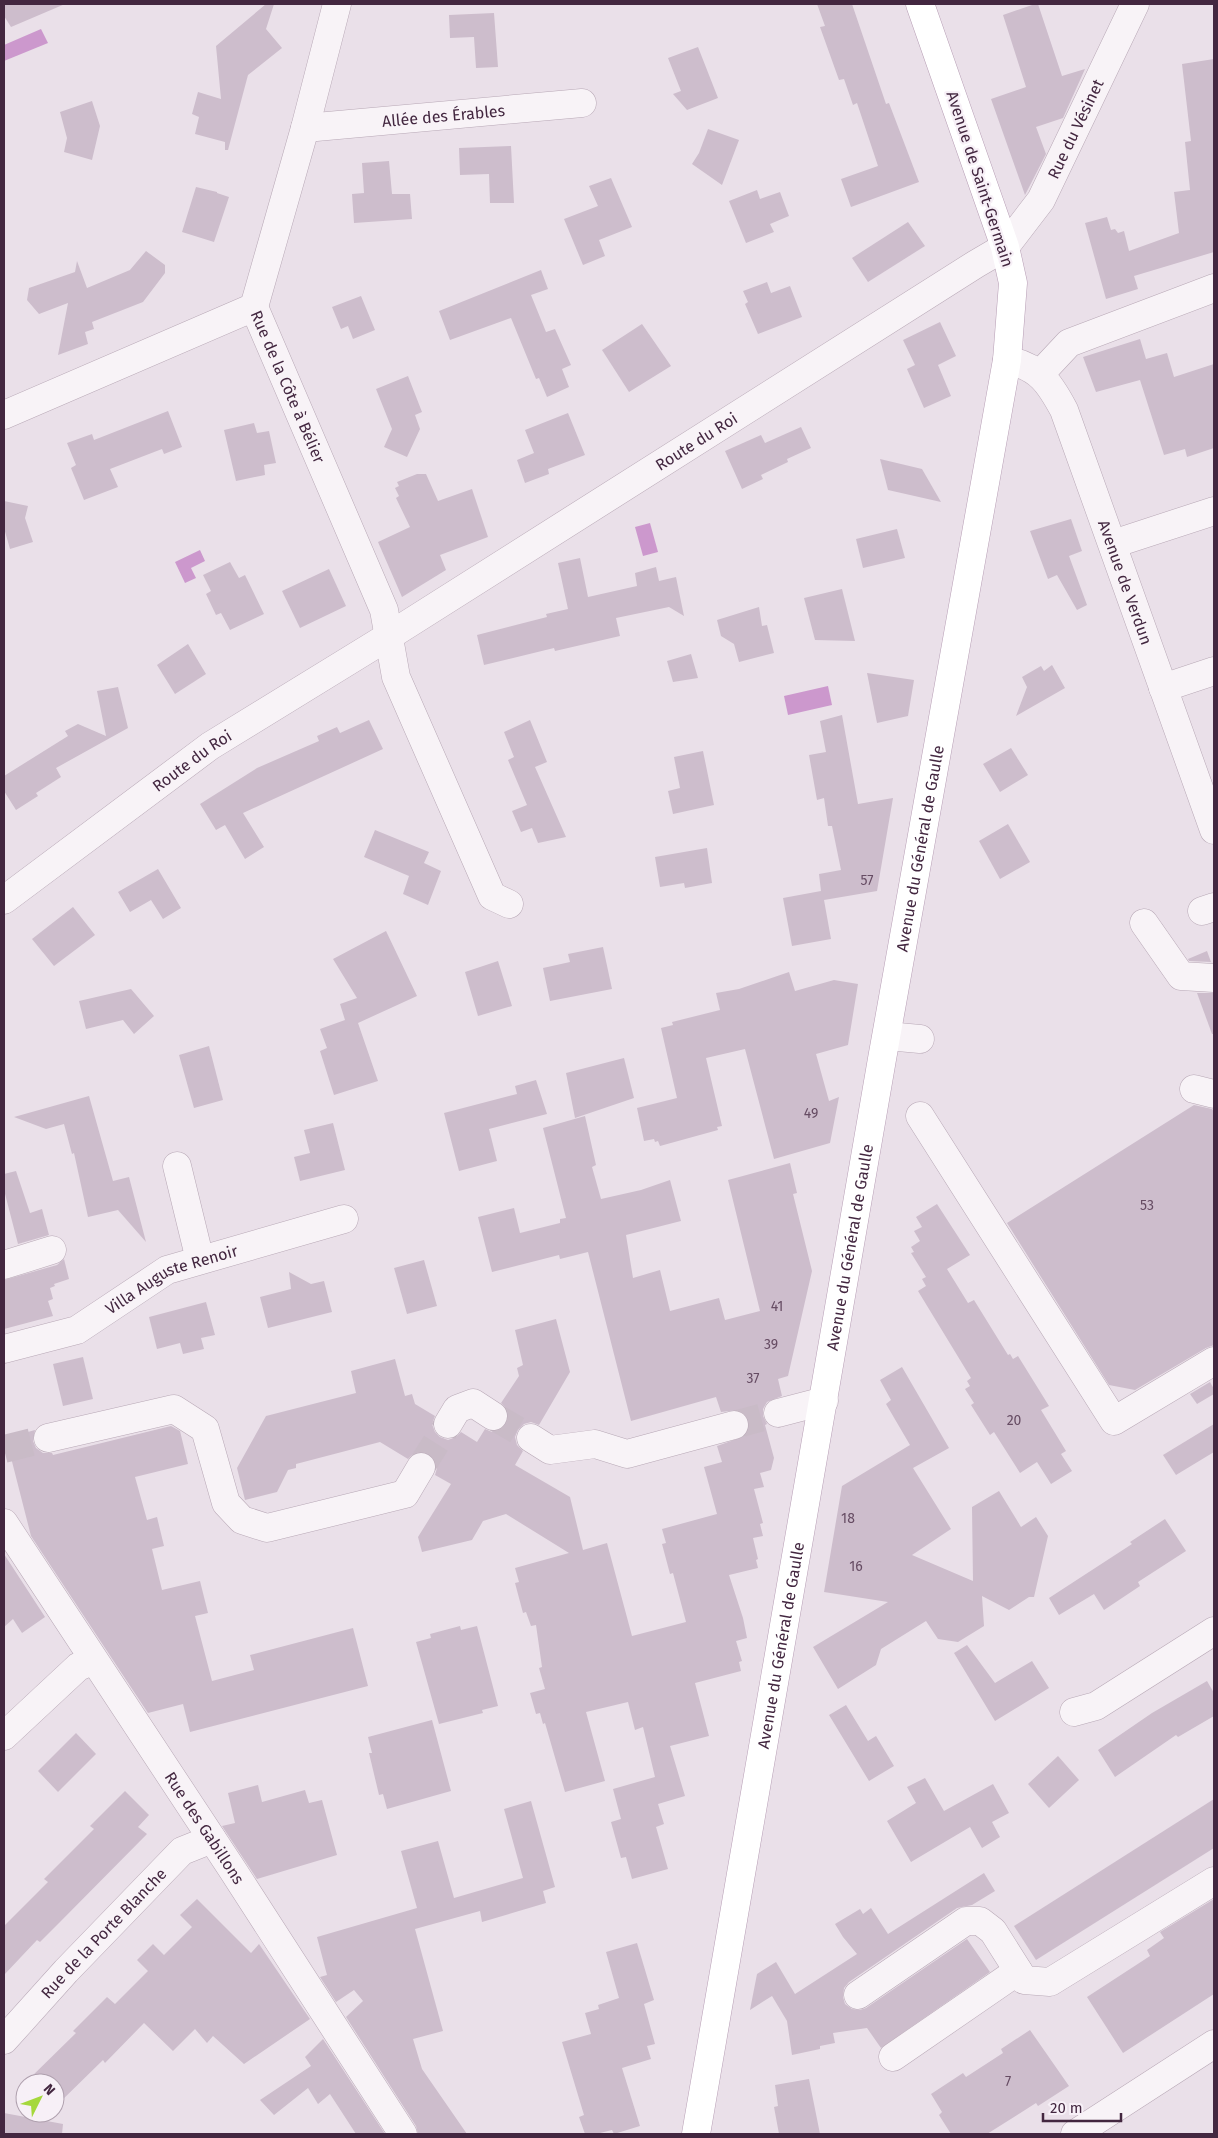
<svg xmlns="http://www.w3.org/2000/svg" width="1218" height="2138" font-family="'Fira Sans',sans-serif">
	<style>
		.water { fill: #cc98cd }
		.building { fill: #cdbdcc }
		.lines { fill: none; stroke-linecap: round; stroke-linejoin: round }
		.minor-tunnel { stroke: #c9bbc7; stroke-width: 28; stroke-dasharray: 28 14; stroke-linecap: butt }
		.minor-casing { stroke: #b8a8b6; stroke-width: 29 }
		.major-casing { stroke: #b79eb5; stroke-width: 29 }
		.minor { stroke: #f8f3f7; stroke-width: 28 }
		.major { stroke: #fff; stroke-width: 28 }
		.labels { text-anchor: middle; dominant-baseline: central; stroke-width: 4.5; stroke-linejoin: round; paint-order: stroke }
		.number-label { font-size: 14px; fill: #664c63 }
		.street-label { font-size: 16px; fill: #432740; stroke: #f7f0f7 }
	</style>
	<rect width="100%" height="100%" fill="#eae0e9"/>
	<g class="water">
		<polygon points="41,29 48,43 4,61 4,45"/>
		<polygon points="650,523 658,552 643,556 635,527"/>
		<polygon points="200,550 205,561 191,568 196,578 185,583 175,562"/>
		<polygon points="828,686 832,705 788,715 784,696"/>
	</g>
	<g class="building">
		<polygon points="4,4 65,4 11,27 4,16"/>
		<polygon points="266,4 274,4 266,29 282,48 248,75 228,150 225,150 225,142 195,134 199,117 192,114 198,92 221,99 216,46"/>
		<polygon points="817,4 852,4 886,104 889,103 919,182 851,207 841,179 878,166 857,103 853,105 844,79 839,80 820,27 825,26"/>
		<polygon points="1035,4 1038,4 1062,76 1085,69 1063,118 1036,127 1046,154 1025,195 991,99 1026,87 1003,15"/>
		<polygon points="494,13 498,67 476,68 474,37 450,38 449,15"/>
		<polygon points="698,47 718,98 687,110 673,94 681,91 668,58"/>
		<polygon points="1214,59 1214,252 1134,276 1138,289 1106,299 1085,223 1107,217 1111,230 1115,229 1118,233 1124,231 1129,251 1179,233 1174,192 1190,190 1185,142 1191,141 1182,64"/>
		<polygon points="92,101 100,126 92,160 64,152 67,138 60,112"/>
		<polygon points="708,129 739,140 722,185 692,164 699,153"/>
		<polygon points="511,146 514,203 490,203 489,174 460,175 459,148"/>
		<polygon points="389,161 392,194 410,194 412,219 354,223 352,194 364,193 362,163"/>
		<polygon points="611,178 632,227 599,240 605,256 583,265 564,219 598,206 589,186"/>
		<polygon points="196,187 217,192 217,193 229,197 214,242 182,232"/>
		<polygon points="757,190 760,199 780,192 789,216 770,224 774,232 746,243 729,201"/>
		<polygon points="908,222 925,246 868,282 852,258"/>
		<polygon points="146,251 165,265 165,273 143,302 92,322 94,329 85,332 88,344 58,355 68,303 39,314 27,300 29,288 75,272 77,261 87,288 130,270"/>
		<polygon points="541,270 548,289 531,295 546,332 555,329 571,365 562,369 569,387 547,397 539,378 536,379 511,318 450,340 439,311"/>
		<polygon points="767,282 771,293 790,286 802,317 758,334 745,304 748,302 743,291"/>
		<polygon points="361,296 375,330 353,339 348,326 341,329 332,307"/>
		<polygon points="940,322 956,356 938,365 951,396 924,408 907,369 915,365 903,340"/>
		<polygon points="642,324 671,366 629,392 602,350"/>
		<polygon points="1140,339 1146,359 1167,353 1174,377 1214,364 1214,448 1187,457 1185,449 1164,455 1140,380 1096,392 1083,357"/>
		<polygon points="408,376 422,412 415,415 420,429 407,457 384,447 392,429 376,389"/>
		<polygon points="168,411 182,447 164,454 162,449 110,469 118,487 84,500 71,468 76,465 67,443 92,434 94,440"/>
		<polygon points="568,413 585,455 548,469 549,474 525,483 517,460 534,453 525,430"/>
		<polygon points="254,423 257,433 269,431 276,463 264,465 265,475 236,481 224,430"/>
		<polygon points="801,427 811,448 787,459 788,462 761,475 763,479 742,489 725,451 761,435 765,443"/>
		<polygon points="880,459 922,469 941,502 888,490"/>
		<polygon points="417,474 426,474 438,501 472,489 488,537 440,555 446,570 402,597 378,542 410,527 396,498 399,496 395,488 399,486 397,482"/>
		<polygon points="4,501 28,506 25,518 33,542 10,549 4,528"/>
		<polygon points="1071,519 1082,551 1069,556 1087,605 1077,610 1057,575 1048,579 1030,531"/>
		<polygon points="897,529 905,558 863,568 856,539"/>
		<polygon points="580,558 588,597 637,586 635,573 656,567 659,581 676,577 684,616 669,607 616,618 620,636 555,651 554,648 484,665 477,635 547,617 546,614 568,609 558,563"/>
		<polygon points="230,562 239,578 245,575 264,614 230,630 221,613 216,615 206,594 211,591 203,575"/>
		<polygon points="329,569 346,606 300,628 282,591"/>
		<polygon points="842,589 855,641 815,640 804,598"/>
		<polygon points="759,607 762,626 767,625 774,653 739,662 734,644 721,636 717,620"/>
		<polygon points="188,644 206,674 175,694 157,665"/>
		<polygon points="691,654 698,678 673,682 667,661"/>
		<polygon points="1052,665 1065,688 1016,716 1027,687 1022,677 1041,666 1044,671"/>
		<polygon points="867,673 914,680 908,716 877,723"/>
		<polygon points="118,687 128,728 56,768 61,777 36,793 38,796 16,810 4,791 4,776 68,736 65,731 78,724 106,736 97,691"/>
		<polygon points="842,715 858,804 893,798 877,891 824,900 831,939 792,946 783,898 821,891 819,874 841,870 832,826 828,826 824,798 817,800 809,755 826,752 820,721"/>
		<polygon points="369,720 383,749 243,813 264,847 245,859 225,825 216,830 200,804 257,768 319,741 317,736 337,727 340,733"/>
		<polygon points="530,720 547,762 535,767 566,837 538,843 532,828 521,832 512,811 527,805 508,760 514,757 504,732"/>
		<polygon points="1011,748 1028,775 1000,792 983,764"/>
		<polygon points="703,751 714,805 673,814 668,791 680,788 674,757"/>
		<polygon points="1008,824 1030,862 1000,879 979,841"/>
		<polygon points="375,830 429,852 424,863 441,871 428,905 403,894 409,876 364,857"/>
		<polygon points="707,848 712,883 685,888 684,883 660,887 655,857"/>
		<polygon points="158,869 181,908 163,919 151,900 130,912 118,892"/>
		<polygon points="73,907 95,935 54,966 32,939"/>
		<polygon points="386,931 417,996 358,1023 378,1081 334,1095 320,1051 327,1048 320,1029 345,1020 340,1004 357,998 333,959"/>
		<polygon points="603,947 612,989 550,1001 543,968 570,962 568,954"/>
		<polygon points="1207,951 1211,962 1189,961 1188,959"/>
		<polygon points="498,961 512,1006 478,1016 465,972"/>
		<polygon points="789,972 795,991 834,980 858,984 848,1045 816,1054 829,1101 839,1097 830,1143 774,1159 745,1049 706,1058 722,1126 717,1127 718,1130 660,1146 658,1141 655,1142 654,1139 644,1141 637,1108 677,1098 661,1028 673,1025 672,1022 720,1010 716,993 739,989"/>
		<polygon points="131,989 154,1016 134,1034 123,1020 86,1029 79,1001"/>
		<polygon points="1197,993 1214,993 1214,1034 1212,1034"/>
		<polygon points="209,1046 223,1100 194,1108 179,1055"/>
		<polygon points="624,1058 634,1098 575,1118 566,1073"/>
		<polygon points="536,1080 547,1114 489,1129 497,1161 459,1171 444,1113 517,1094 515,1086"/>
		<polygon points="89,1096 113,1181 129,1177 146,1242 118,1210 88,1217 74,1153 72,1154 64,1124 46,1129 14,1117"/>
		<polygon points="1194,1105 1212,1109 1214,1112 1214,1345 1206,1348 1135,1390 1109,1385 1007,1223"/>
		<polygon points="585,1116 596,1165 592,1167 601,1199 641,1190 670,1180 681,1221 626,1235 633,1278 660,1270 670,1311 719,1298 725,1320 760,1311 728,1180 790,1163 797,1193 793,1194 812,1271 788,1376 778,1379 782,1396 767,1402 763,1409 763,1416 767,1424 765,1425 774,1458 771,1470 760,1473 764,1487 754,1489 763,1523 760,1524 763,1536 753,1538 758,1559 756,1560 758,1568 729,1575 743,1618 747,1638 736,1641 742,1661 739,1662 741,1671 695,1683 709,1736 670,1746 685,1796 658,1804 664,1824 656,1827 668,1869 632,1879 626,1857 621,1858 611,1822 621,1819 613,1789 655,1777 643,1727 635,1730 628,1702 586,1712 605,1781 565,1792 545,1723 543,1724 540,1713 536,1714 530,1693 545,1689 539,1668 542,1667 536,1625 531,1626 526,1612 523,1613 515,1583 519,1582 515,1568 569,1553 506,1514 483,1521 472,1540 422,1552 418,1537 451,1484 435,1475 437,1468 435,1460 429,1454 422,1451 414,1453 408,1459 380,1442 296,1464 296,1468 288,1470 277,1492 245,1500 237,1468 266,1416 356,1393 351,1371 395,1359 405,1396 412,1394 415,1404 435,1416 432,1424 435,1432 440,1437 448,1440 456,1437 461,1432 477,1442 485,1429 492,1432 500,1430 506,1424 509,1417 507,1409 501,1403 519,1376 517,1368 523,1365 515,1330 556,1319 570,1372 539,1425 531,1422 524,1424 518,1430 515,1437 517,1445 523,1451 515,1465 570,1497 583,1550 607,1543 632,1636 686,1622 673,1573 670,1574 662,1544 666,1543 662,1529 717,1514 704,1467 722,1462 717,1446 745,1436 749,1429 749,1420 745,1414 738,1410 721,1412 716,1397 631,1421 588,1252 560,1259 559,1255 492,1272 478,1217 514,1208 520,1233 560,1223 560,1219 566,1218 543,1128"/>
		<polygon points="333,1123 345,1170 300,1181 294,1157 310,1153 304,1130"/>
		<polygon points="16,1171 30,1213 42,1209 49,1235 18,1244 4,1190 4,1174"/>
		<polygon points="937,1204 970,1255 947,1269 968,1303 974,1300 1008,1355 1010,1354 1013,1359 1018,1356 1049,1406 1041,1410 1066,1451 1061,1454 1072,1471 1051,1484 1037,1462 1020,1473 994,1432 990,1435 971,1405 974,1403 965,1389 970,1386 967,1381 971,1378 918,1291 926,1286 922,1279 926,1277 911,1253 914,1252 911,1247 920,1241 914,1231 922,1227 916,1217"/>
		<polygon points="64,1259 69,1279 54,1284 55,1286 50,1288 53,1299 48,1301 53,1316 4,1329 4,1280 57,1265"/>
		<polygon points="424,1260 437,1306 407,1314 394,1268"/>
		<polygon points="289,1272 311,1284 324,1281 332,1312 268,1328 260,1297 291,1289"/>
		<polygon points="206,1302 215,1335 201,1338 204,1349 183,1354 180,1343 157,1349 149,1317"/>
		<polygon points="83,1357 93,1399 63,1406 53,1364"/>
		<polygon points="902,1367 949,1448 913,1468 951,1529 912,1555 973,1581 972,1507 999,1491 1021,1527 1036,1517 1048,1536 1034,1597 1029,1597 1009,1610 982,1596 984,1626 958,1642 938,1639 926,1621 881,1649 876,1665 838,1689 813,1647 888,1602 824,1592 842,1486 910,1445 886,1404 891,1400 880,1380"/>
		<polygon points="1210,1382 1214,1389 1214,1394 1197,1404 1190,1394"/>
		<polygon points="1214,1424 1214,1452 1176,1475 1163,1455"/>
		<polygon points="171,1426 180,1431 188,1464 135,1477 147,1520 157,1517 164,1546 152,1549 162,1590 200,1581 208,1613 195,1616 212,1681 254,1670 250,1655 353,1628 368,1686 190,1732 183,1704 148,1713 31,1536 6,1438 35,1430 33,1441 36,1448 43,1453 52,1453 53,1455"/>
		<polygon points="1165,1519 1186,1551 1138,1582 1140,1586 1104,1610 1094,1594 1059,1615 1049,1598 1132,1544 1130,1542"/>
		<polygon points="4,1554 45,1617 22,1633 13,1619 4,1627"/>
		<polygon points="460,1626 461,1630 477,1626 498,1706 482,1710 483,1713 439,1724 416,1642 431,1638 430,1634"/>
		<polygon points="967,1645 995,1683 1032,1661 1049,1688 995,1721 954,1653"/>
		<polygon points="1207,1681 1214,1693 1214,1716 1178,1737 1176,1735 1115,1777 1098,1750 1152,1713"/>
		<polygon points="846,1705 868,1741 876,1736 894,1766 869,1781 829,1715"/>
		<polygon points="432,1720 451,1791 387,1809 383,1794 379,1795 369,1753 372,1753 368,1737"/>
		<polygon points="76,1733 96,1754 58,1792 38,1771"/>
		<polygon points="1058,1756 1079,1780 1049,1808 1028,1784"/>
		<polygon points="925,1778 944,1811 993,1784 1009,1813 992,1822 1000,1837 982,1848 970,1827 911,1862 887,1821 916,1803 907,1787"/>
		<polygon points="258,1785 262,1802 305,1790 309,1803 322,1800 337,1855 257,1879 222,1826 235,1823 228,1793"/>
		<polygon points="125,1791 149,1815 138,1827 147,1834 59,1923 40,1942 37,1940 4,1975 4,1926 48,1882 44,1879 94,1829 90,1826"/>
		<polygon points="1214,1799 1214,1848 1036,1960 1014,1926"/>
		<polygon points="531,1801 555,1887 543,1891 546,1903 482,1922 480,1911 415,1929 443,2031 413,2039 422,2069 467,2134 418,2134 416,2126 346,2017 363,2001 354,1990 336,2002 320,1977 327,1975 317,1937 417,1908 401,1851 438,1841 454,1898 523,1878 504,1809"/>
		<polygon points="984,1873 995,1891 972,1905 957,1908 849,1982 844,1988 843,1997 845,2004 852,2009 860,2010 866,2008 967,1939 990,1972 881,2048 867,2028 833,2033 835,2043 820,2046 820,2049 792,2055 787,2021 772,1996 750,2010 757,1974 776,1962 795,1994 857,1954 843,1937 835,1924 860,1909 863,1914 871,1908 888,1934"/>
		<polygon points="197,1899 251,1953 259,1944 310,2019 244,2064 213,2036 207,2043 195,2029 173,2051 144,2023 105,2063 103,2060 55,2107 55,2083 26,2082 76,2033 73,2031 107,1997 115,2004 148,1971 137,1960 153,1944 164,1955 192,1927 180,1915"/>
		<polygon points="1214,1899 1214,1994 1123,2053 1087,1997 1150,1956 1147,1950 1164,1938 1160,1932"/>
		<polygon points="637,1943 654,2000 644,2004 655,2044 647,2046 651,2059 622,2068 640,2126 614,2134 612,2130 596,2134 585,2134 579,2117 584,2115 562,2042 591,2034 585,2013 599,2009 598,2005 619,1998 606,1952"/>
		<polygon points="1030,2030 1069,2086 1038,2106 1036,2103 987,2134 951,2134 939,2115 942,2112 931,2094 963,2073 966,2077 1003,2053 1001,2049"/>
		<polygon points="323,2039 385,2134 356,2134 330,2094 318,2104 308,2088 274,2115 260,2100 311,2066 305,2057"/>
		<polygon points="809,2079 820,2134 779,2134 774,2107 778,2106 775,2085"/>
		<polygon points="4,2113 63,2124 62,2134 4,2134"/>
	</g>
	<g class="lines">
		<g class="minor-tunnel">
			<polyline points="493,1416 531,1438"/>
			<polyline points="734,1425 778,1413"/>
			<polyline points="4,1449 48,1438"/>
			<polyline points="421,1467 448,1424"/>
		</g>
		<defs>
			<g id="minor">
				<path id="s1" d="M305,128L582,103"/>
				<polyline points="254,307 305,128 337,4"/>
				<path id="s2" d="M1007,360C1039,367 1049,382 1064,410L1214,830"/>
				<polyline points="1040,374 1069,343 1214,288"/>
				<path id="s3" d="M4,415L254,307L384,610L396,677L492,896L509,904"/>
				<polyline points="1113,544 1214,511"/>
				<polyline points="1163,688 1214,671"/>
				<path id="s4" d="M4,900L210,746L389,636L976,264L1005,247L1041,200L1135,4"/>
				<polyline points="1202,911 1214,907"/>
				<polyline points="1144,923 1181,976 1214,978"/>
				<polyline points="887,1036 920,1039"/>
				<polyline points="1194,1089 1214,1094"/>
				<polyline points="920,1116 1114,1421 1214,1361"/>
				<polyline points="177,1166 200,1260"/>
				<polyline points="4,1265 52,1250"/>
				<path id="s5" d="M4,1349L77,1330L167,1270L344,1219"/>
				<polyline points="778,1413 824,1401"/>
				<polyline points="448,1424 457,1409 473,1403 493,1416"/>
				<polyline points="48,1438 174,1409 205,1429 226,1503 242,1520 267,1528 405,1494 421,1467"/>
				<polyline points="531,1438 550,1450 595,1444 627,1454 734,1425"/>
				<path id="s6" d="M4,1523L232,1869L403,2134"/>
				<polyline points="1074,1712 1096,1706 1214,1631"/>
				<polyline points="4,1736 78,1667 93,1660"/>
				<polyline points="858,1995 966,1921 980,1921 993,1931 1024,1980 1050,1982 1214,1881"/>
				<path id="s7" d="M4,2040L66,1971L182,1851L212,1839"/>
				<polyline points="893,2057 1018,1971"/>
				<polyline points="1075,2134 1214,2044"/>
			</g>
			<g id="major">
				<path id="s8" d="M696,2134L882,1059L1007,360L1013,283L1005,247L920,4"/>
			</g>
		</defs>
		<use href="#minor" class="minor-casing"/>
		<use href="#major" class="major-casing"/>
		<use href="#minor" class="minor"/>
		<use href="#major" class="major"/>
	</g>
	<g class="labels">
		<g class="number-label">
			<text x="867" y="880">57</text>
			<text x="811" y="1113">49</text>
			<text x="1147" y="1205">53</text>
			<text x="777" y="1306">41</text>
			<text x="771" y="1344">39</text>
			<text x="753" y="1378">37</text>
			<text x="1014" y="1420">20</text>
			<text x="848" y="1518">18</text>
			<text x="856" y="1566">16</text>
			<text x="1008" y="2081">7</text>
		</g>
		<g class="street-label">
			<text stroke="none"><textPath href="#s1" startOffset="139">Allée des Érables</textPath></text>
			<text stroke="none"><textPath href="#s4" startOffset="1334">Rue du Vésinet</textPath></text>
			<text transform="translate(980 179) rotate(72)">Avenue de Saint-Germain</text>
			<text stroke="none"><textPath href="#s3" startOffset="359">Rue de la Côte à Bélier</textPath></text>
			<text stroke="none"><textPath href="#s4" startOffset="831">Route du Roi</textPath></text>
			<text stroke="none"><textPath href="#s2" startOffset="262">Avenue de Verdun</textPath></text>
			<text stroke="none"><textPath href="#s4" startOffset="234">Route du Roi</textPath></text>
			<text stroke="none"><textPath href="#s8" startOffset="1305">Avenue du Général de Gaulle</textPath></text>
			<text stroke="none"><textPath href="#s8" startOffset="900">Avenue du Général de Gaulle</textPath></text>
			<text stroke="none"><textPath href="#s5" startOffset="184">Villa Auguste Renoir</textPath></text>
			<text stroke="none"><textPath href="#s8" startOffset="496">Avenue du Général de Gaulle</textPath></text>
			<text stroke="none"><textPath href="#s6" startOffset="365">Rue des Gabillons</textPath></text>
			<text stroke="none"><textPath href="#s7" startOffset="146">Rue de la Porte Blanche</textPath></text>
		</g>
	</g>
	<rect width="1218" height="2138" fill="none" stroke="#432740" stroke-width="10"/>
	<g transform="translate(40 2098) rotate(48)"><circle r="24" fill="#f7f0f7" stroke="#afa0ae"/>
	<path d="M0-4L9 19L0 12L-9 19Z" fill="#a5d83c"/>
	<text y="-8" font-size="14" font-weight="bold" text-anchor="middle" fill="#432740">N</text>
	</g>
	<path d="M1043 2113v8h78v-8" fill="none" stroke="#432740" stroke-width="2.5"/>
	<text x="1050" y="2113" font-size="15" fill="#432740" stroke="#f7f0f7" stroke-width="4" paint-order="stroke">20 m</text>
</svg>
